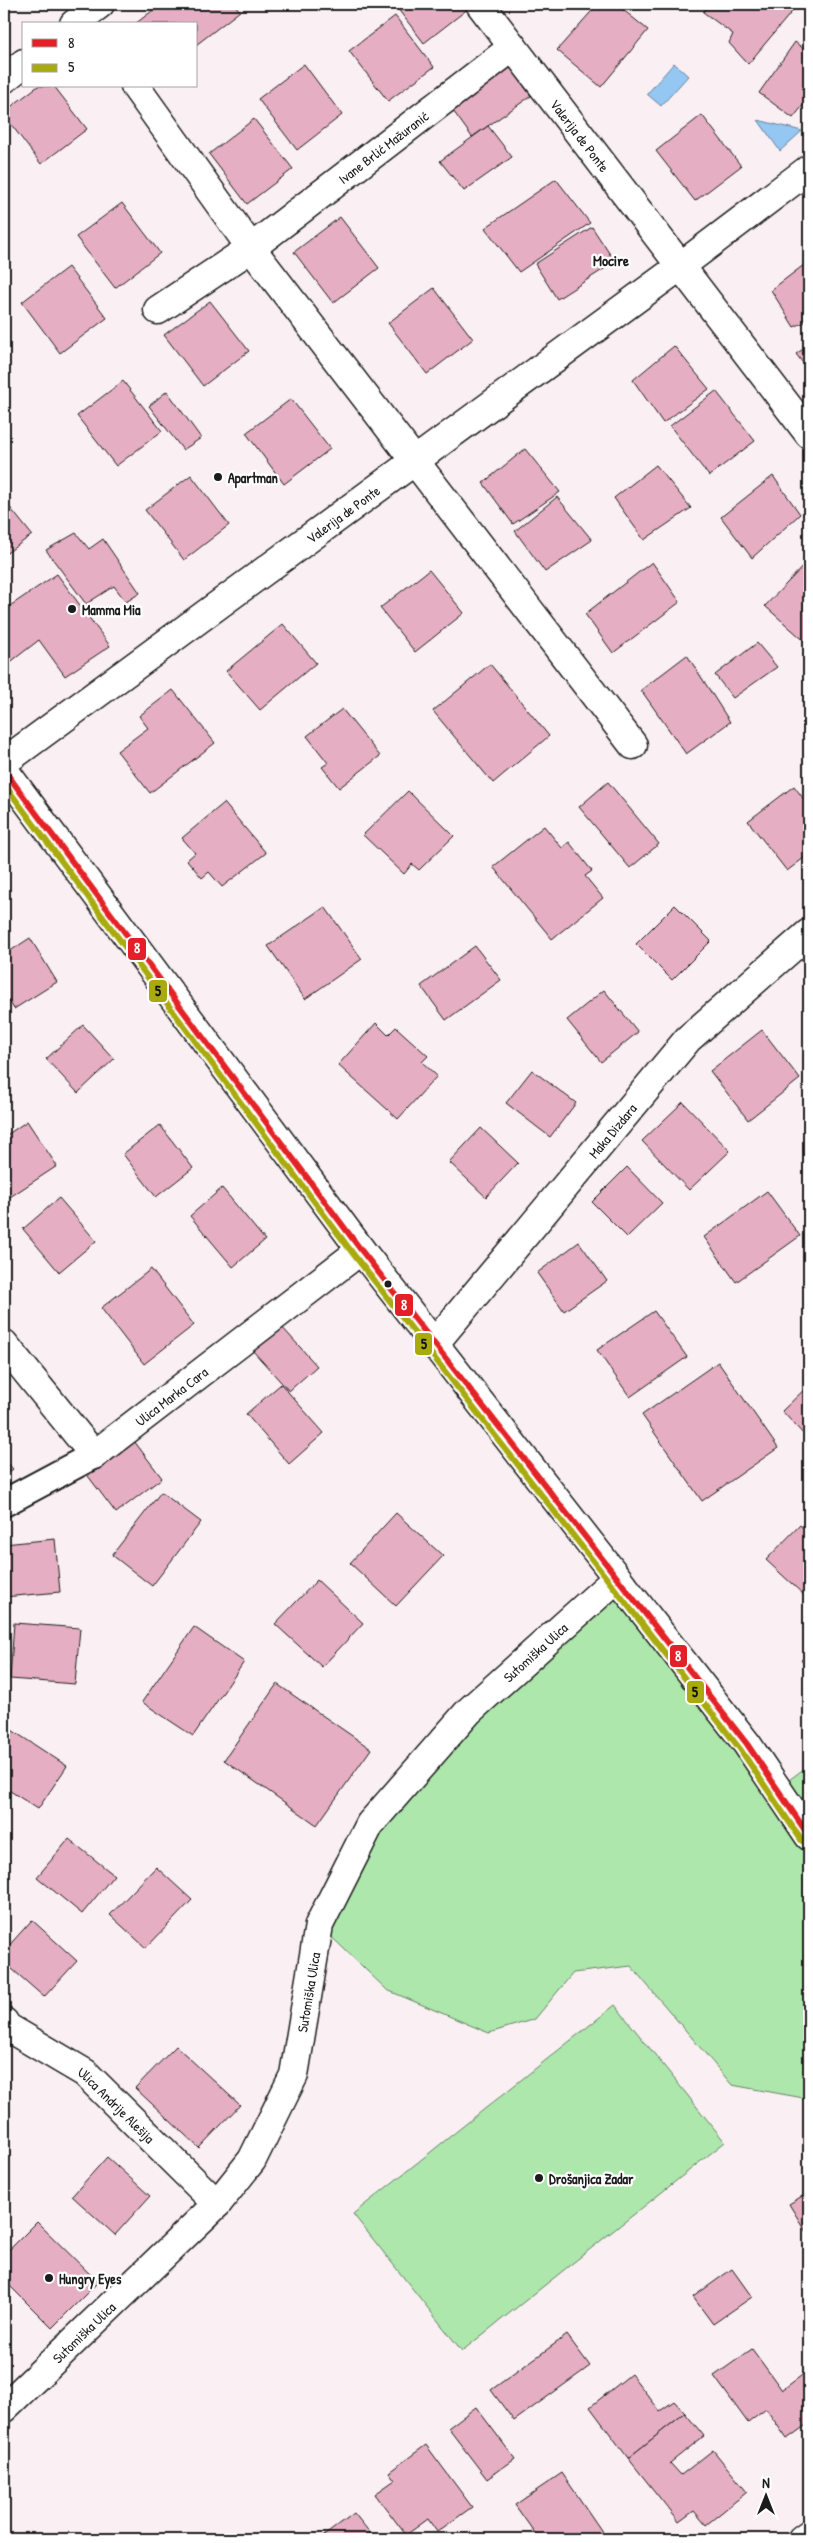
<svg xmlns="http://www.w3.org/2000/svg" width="813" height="2543" font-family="'Patrick Hand',sans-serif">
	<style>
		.green { fill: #ade7ac; stroke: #648264 }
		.water { fill: #94c7f1; stroke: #64839c }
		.building { fill: #e6aec2; stroke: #1c1c1c }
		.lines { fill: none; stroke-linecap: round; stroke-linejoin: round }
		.pedestrian-casing { stroke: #1c1c1c; stroke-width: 30 }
		.minor-casing { stroke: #1c1c1c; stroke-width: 31 }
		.tertiary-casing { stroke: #1c1c1c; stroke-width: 31 }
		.pedestrian { stroke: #fff; stroke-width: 26 }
		.minor { stroke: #fff; stroke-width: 28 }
		.tertiary { stroke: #fff; stroke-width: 28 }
		.bus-1-casing { stroke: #fff; stroke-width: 10 }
		.bus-2-casing { stroke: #fff; stroke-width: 10 }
		.bus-1 { stroke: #e32028; stroke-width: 6 }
		.bus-2 { stroke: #a8aa0e; stroke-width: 6 }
		.poi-dot { fill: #1c1c1c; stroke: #fff; stroke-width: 2 }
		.labels { text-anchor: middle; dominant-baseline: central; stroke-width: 4.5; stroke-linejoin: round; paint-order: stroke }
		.street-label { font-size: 14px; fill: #1c1c1c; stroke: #fff }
		.poi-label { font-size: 14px; font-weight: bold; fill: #1c1c1c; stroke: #fff; text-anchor: start }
		.neighbourhood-label { font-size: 15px; font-weight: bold; fill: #1c1c1c; stroke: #fff }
		.line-badge { stroke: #fff; stroke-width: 2 }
		.badge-label { font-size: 14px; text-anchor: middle; font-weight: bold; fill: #fff }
		.pale-badge-label { font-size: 14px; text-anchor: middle; font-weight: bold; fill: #111 }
	</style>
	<rect width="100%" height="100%" fill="#faeff3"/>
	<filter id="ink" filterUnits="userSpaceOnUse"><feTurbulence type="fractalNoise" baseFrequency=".02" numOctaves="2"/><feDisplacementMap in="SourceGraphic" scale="10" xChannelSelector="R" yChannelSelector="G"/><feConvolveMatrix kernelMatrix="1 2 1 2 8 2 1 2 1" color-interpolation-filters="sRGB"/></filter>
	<g filter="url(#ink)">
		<g class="green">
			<polygon points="617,1578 777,1789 809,1765 809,2099 732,2085 631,1966 573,1973 535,2019 489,2033 387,1990 319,1925 370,1824"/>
			<polygon points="615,2005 725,2142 462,2351 353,2214"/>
		</g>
		<g class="water">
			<polygon points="674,63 688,76 661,106 647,94"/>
			<polygon points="758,120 802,131 780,151"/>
		</g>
		<g class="building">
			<polygon points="161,4 234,4 240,11 196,45 196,24 135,24"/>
			<polygon points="394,4 466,4 469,8 424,43"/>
			<polygon points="598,4 616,4 648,30 601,87 557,50"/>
			<polygon points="710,4 790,4 795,8 748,64 729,43 733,34 703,12"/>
			<polygon points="395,16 434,67 388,101 349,51"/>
			<polygon points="795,42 809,53 809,98 793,118 759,93"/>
			<polygon points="304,64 342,115 297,150 258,99"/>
			<polygon points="510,66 531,96 472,137 451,108"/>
			<polygon points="38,86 54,86 87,129 41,164 4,115 4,112"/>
			<polygon points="702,115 741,166 695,201 656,151"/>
			<polygon points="254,119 293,169 247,204 209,154"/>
			<polygon points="488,126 512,157 464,191 440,161"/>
			<polygon points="556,179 590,223 519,272 485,228"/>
			<polygon points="122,203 160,253 115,288 76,237"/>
			<polygon points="340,217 379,268 333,303 294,252"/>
			<polygon points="592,227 615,262 557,299 535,264"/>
			<polygon points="809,261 809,320 794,327 771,290"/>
			<polygon points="68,267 107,318 60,353 22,302"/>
			<polygon points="434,288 473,339 427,374 388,323"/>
			<polygon points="210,301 249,351 203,386 164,335"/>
			<polygon points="809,345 809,371 796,354"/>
			<polygon points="674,346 709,389 663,423 633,380"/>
			<polygon points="123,381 162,431 116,466 77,416"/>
			<polygon points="167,391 201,438 183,450 149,406"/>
			<polygon points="716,391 755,441 709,476 670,426"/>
			<polygon points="291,399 330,449 284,484 246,433"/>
			<polygon points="525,449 560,492 513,524 483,483"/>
			<polygon points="656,465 691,508 644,540 614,498"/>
			<polygon points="191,475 229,525 184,560 145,510"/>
			<polygon points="773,476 800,514 752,558 721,517"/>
			<polygon points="557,497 592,540 545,572 515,531"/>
			<polygon points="4,500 32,535 4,555"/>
			<polygon points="76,533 89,549 103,539 140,593 126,602 114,586 86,604 46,550"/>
			<polygon points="809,560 809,645 765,606"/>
			<polygon points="652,562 680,602 613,653 585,614"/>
			<polygon points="429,570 464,613 415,652 380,608"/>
			<polygon points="57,574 110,646 65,676 39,640 4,667 4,610"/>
			<polygon points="283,624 316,663 260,710 226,671"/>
			<polygon points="757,643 777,667 733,698 715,675"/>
			<polygon points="687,655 730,722 686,754 641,690"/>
			<polygon points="490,664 549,736 493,783 433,711"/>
			<polygon points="173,690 215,743 150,793 117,751 148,728 139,716"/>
			<polygon points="342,709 380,756 339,788 322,767 328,763 307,736"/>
			<polygon points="608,782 659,844 630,868 579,807"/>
			<polygon points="794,786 809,806 809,854 787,871 748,821"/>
			<polygon points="408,791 454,836 419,870 412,864 404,874 363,835"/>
			<polygon points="224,803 266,853 222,887 209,872 202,878 187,860 195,853 182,838"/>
			<polygon points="544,826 562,848 569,842 592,871 585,876 603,898 552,939 493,867"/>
			<polygon points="675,905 711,941 672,980 636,944"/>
			<polygon points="325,907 362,959 305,999 268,946"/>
			<polygon points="30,938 57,982 14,1009 4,993 4,955"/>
			<polygon points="475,946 501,980 446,1020 421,986"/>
			<polygon points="604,990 638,1032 601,1062 567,1020"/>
			<polygon points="376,1023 388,1035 396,1027 428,1056 422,1062 437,1076 398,1119 338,1065"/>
			<polygon points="83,1025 114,1059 78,1093 46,1059"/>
			<polygon points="762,1030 800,1079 748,1120 710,1071"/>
			<polygon points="532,1070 576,1103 550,1137 506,1103"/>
			<polygon points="683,1102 730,1151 689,1190 642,1141"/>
			<polygon points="27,1121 57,1166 4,1201 4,1137"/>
			<polygon points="160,1125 193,1168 156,1197 123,1154"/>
			<polygon points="481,1128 518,1163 486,1197 449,1162"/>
			<polygon points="627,1167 662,1203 627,1237 592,1202"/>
			<polygon points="222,1188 265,1240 233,1267 190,1216"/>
			<polygon points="767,1191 800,1236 736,1282 704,1237"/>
			<polygon points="59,1198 96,1241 59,1272 23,1229"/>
			<polygon points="579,1242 607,1281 564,1311 537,1273"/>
			<polygon points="151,1269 194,1325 144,1364 101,1308"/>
			<polygon points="654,1311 687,1357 630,1397 597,1350"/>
			<polygon points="281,1326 317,1366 289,1391 253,1351"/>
			<polygon points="718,1362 778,1448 702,1501 642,1415"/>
			<polygon points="281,1384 324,1433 289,1464 246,1414"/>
			<polygon points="809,1385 809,1434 806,1437 782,1411"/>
			<polygon points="131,1437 162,1478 116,1513 85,1472"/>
			<polygon points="4,1459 13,1469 4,1477"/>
			<polygon points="161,1492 201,1522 152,1586 112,1555"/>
			<polygon points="396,1513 443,1556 396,1606 350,1563"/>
			<polygon points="800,1525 809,1534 809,1590 804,1595 766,1560"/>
			<polygon points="55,1539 60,1592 4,1597 4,1544"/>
			<polygon points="317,1580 363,1623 322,1667 275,1624"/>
			<polygon points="14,1623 80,1628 75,1684 10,1679"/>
			<polygon points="194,1627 244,1662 193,1736 142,1702"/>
			<polygon points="809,1654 809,1671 801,1660"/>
			<polygon points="277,1684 371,1749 317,1825 224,1760"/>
			<polygon points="4,1725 67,1766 38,1809 4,1787"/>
			<polygon points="69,1839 114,1875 82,1914 37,1877"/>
			<polygon points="156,1867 192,1900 146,1948 110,1915"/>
			<polygon points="32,1920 77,1961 44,1997 4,1962 4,1951"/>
			<polygon points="176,2046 240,2105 199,2148 135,2088"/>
			<polygon points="107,2157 150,2196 115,2235 72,2196"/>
			<polygon points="809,2192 809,2234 808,2235 789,2204"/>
			<polygon points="37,2222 98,2282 52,2328 4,2280 4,2255"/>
			<polygon points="732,2269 752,2297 713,2324 693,2297"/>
			<polygon points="567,2335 590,2366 514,2421 491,2390"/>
			<polygon points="752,2349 782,2390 809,2370 809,2423 787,2439 766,2409 748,2423 714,2376"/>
			<polygon points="631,2374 660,2411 674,2401 685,2413 628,2458 590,2407"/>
			<polygon points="476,2407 515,2459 487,2479 448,2428"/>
			<polygon points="685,2413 704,2436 670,2463 681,2475 713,2450 747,2492 706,2525 694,2511 679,2522 628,2458"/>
			<polygon points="426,2445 472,2507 437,2532 428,2519 406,2535 375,2494 395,2480 389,2472"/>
			<polygon points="562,2473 607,2539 539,2539 515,2505"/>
			<polygon points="354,2513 375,2539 320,2539"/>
		</g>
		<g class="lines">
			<defs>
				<polyline id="pedestrian" points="4,1503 94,1455"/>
				<g id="minor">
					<path id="s1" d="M480,4L809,434"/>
					<polyline points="74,24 100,4"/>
					<polyline points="4,79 24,63"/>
					<polyline points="135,86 251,248 633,745"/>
					<path id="s2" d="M158,310L251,248L513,47"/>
					<path id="s3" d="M4,762L682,265L809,169"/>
					<path id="s4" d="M4,1344L94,1455L361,1250"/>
					<path id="s5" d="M434,1344L688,1039L809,933"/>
					<path id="s6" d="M4,2022L7,2027L85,2073L217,2204"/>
					<path id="s7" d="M4,2408L217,2204L252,2160L294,2075L319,1925L370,1824L469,1711L617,1578"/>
					<polyline points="802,2539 809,2534"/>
				</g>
				<polyline id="tertiary" points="4,770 361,1250 747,1744 809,1836"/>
			</defs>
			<use href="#pedestrian" class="pedestrian-casing"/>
			<use href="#minor" class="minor-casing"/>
			<use href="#tertiary" class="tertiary-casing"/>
			<use href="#pedestrian" class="pedestrian"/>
			<use href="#minor" class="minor"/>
			<use href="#tertiary" class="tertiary"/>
			<defs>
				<polyline id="bus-1" points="4,770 361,1250 747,1744 809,1836"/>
				<polyline id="bus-2" points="4,784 354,1255 740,1749 802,1841"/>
			</defs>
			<use href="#bus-1" class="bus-1-casing"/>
			<use href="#bus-2" class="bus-2-casing"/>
			<use href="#bus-1" class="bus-1"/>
			<use href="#bus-2" class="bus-2"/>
		</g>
	</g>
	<g class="poi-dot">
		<circle cx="218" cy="477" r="5"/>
		<circle cx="72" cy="609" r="5"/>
		<circle cx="388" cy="1284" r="4.5"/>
		<circle cx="539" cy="2178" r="5"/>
		<circle cx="49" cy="2278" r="5"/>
	</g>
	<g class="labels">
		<g class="street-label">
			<text stroke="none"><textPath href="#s1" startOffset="165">Valerija de Ponte</textPath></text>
			<text stroke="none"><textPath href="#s2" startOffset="278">Ivane Brlić Mažuranić</textPath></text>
			<text stroke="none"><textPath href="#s3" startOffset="420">Valerija de Ponte</textPath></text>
			<text stroke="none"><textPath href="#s5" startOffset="278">Maka Dizdara</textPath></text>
			<text stroke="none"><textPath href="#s4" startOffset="240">Ulica Marka Cara</textPath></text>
			<text stroke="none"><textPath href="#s7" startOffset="950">Sutomiška Ulica</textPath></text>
			<text stroke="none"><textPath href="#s7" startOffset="530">Sutomiška Ulica</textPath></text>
			<text stroke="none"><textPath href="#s6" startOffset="141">Ulica Andrije Alešija</textPath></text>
			<text stroke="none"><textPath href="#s7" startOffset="110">Sutomiška Ulica</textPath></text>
		</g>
		<g class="poi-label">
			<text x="228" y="477">Apartman</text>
			<text x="82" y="609">Mamma Mia</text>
			<text x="549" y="2178">Drošanjica Zadar</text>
			<text x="59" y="2278">Hungry Eyes</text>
		</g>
		<g class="neighbourhood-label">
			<text x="611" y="260">Mocire</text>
		</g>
	</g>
	<g class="line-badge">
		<rect x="127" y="937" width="20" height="24" rx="5" fill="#e32028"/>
		<rect x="148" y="979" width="20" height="24" rx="5" fill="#a8aa0e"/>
		<rect x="394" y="1293" width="20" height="24" rx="5" fill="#e32028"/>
		<rect x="414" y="1332" width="19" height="24" rx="5" fill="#a8aa0e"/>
		<rect x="669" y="1644" width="19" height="24" rx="5" fill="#e32028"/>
		<rect x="686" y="1680" width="19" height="24" rx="5" fill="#a8aa0e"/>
	</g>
	<g class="badge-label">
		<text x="137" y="953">8</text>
		<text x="404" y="1310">8</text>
		<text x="678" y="1661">8</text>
	</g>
	<g class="pale-badge-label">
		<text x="158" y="996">5</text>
		<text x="424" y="1349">5</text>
		<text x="695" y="1697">5</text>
	</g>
	<rect width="813" height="2543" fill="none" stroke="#fff" stroke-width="20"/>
	<rect x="10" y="10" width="793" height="2523" fill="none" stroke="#1c1c1c" stroke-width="2" filter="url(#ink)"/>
	<rect x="22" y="22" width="175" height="65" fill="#ffffff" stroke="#a4a4a4"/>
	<rect x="32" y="39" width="25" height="8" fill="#e32028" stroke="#a4a4a4"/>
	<text x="68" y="48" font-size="15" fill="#1c1c1c">8</text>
	<rect x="32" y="64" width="25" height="8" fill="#a8aa0e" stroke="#a4a4a4"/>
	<text x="68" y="72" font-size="15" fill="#1c1c1c">5</text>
	<g transform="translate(766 2496)" stroke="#ffffff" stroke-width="4" paint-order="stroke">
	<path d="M0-4L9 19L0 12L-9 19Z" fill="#1c1c1c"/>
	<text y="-8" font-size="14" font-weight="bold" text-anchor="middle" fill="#1c1c1c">N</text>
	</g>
</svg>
